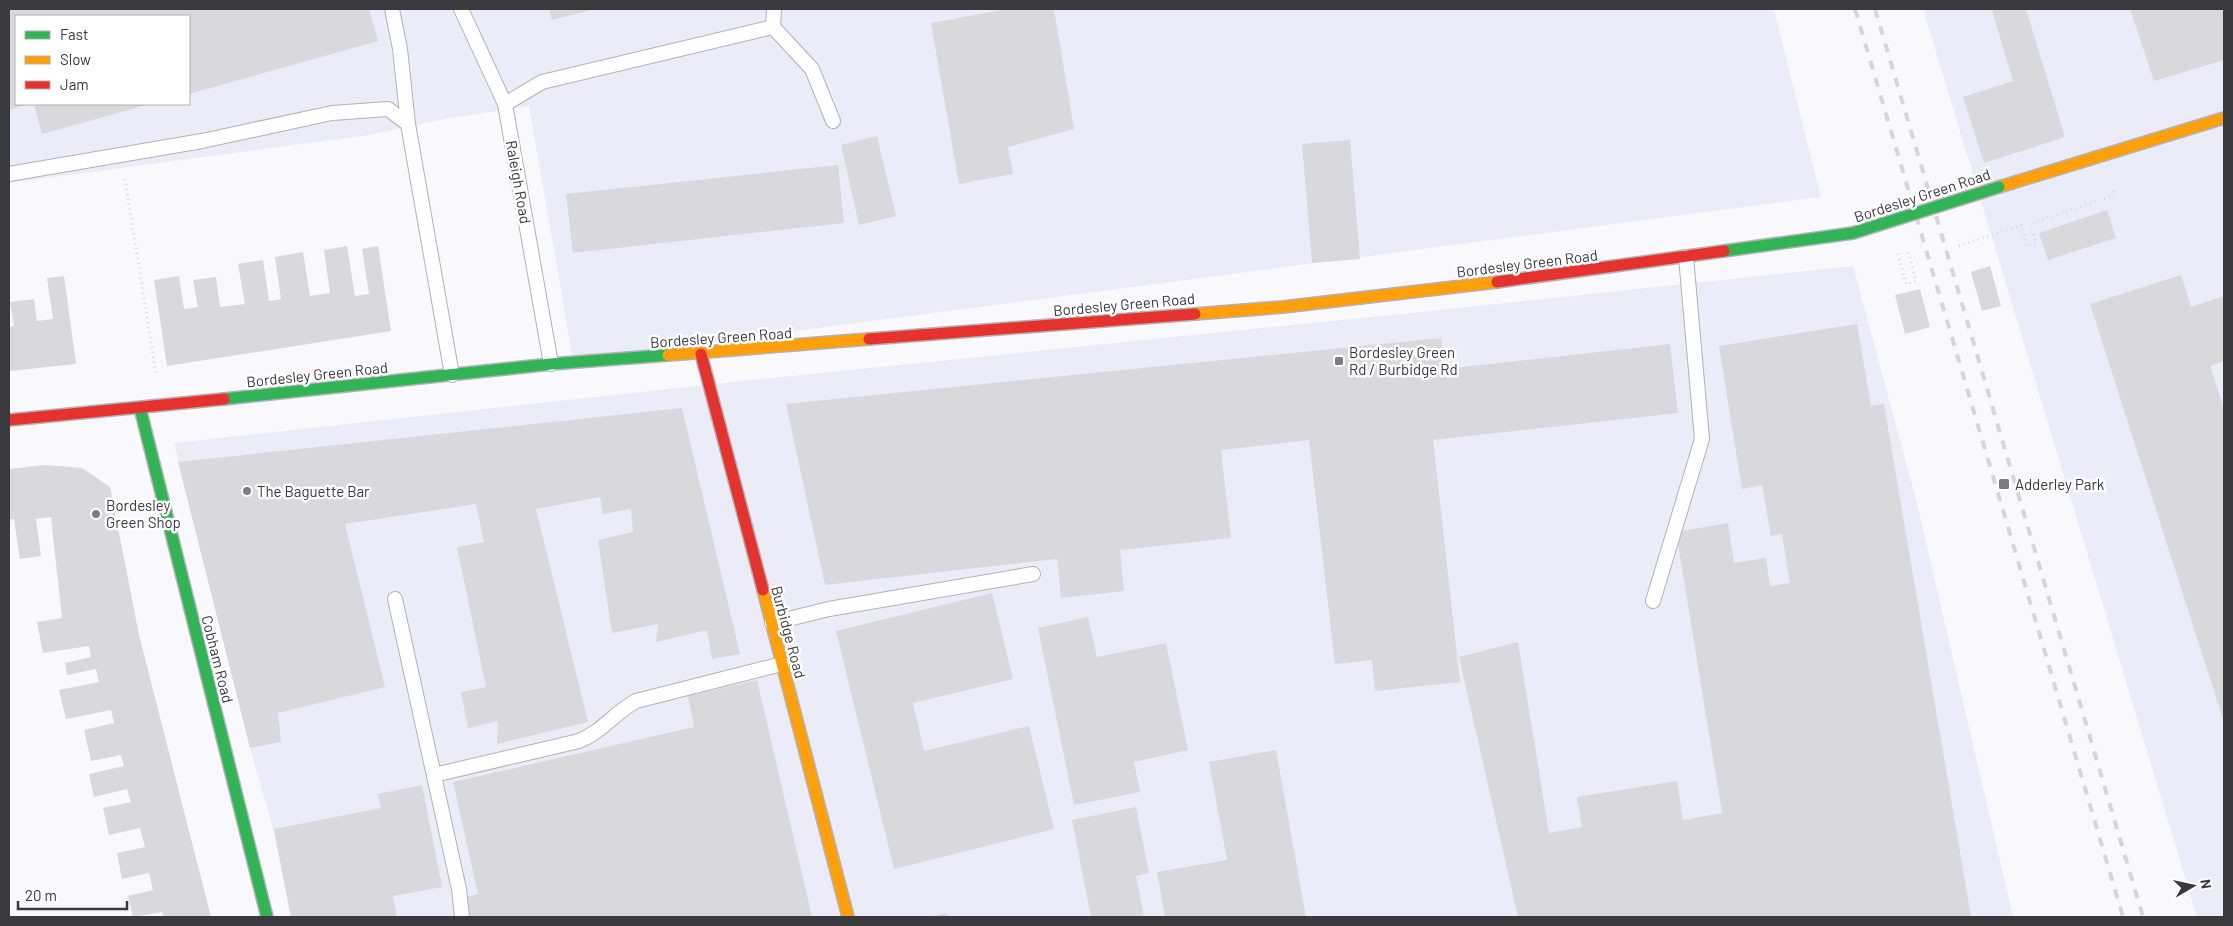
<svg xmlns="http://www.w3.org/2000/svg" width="2233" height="926" font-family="Barlow,sans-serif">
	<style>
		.built { fill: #ececf8; fill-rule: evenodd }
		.building { fill: #d9d8dc }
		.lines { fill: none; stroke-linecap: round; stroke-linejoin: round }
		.lane-casing { stroke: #b2b2b6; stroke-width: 16 }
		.fast-casing { stroke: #b2b2b6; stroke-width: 14 }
		.slow-casing { stroke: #b2b2b6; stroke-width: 14 }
		.jam-casing { stroke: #b2b2b6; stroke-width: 14 }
		.path { stroke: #d8d8da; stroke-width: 3; stroke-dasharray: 1 4; stroke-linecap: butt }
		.lane { stroke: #fefeff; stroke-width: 14 }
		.fast { stroke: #30b455; stroke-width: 11 }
		.slow { stroke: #ff9f0a; stroke-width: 11 }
		.jam { stroke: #e5322d; stroke-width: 11 }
		.rail { stroke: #d6d6d8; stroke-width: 4; stroke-dasharray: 9 9; stroke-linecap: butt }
		.fast-bridge-casing { stroke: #b2b2b6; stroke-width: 14; stroke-linecap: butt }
		.fast-bridge { stroke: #30b455; stroke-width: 11 }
		.poi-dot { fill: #7c7c81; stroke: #fff; stroke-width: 2 }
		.labels { text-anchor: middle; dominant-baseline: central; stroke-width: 5; stroke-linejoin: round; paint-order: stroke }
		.street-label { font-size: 15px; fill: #39393e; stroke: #fff }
		.poi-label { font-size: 15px; fill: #39393e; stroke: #fff; text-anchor: start }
	</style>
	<rect width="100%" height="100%" fill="#f8f8fd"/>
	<g class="built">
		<path d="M9,9H1774L1821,197L573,360L529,106L444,119L369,135L9,183ZM16,16H189V104H16Z"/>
		<polygon points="1923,9 2224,9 2224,917 2197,917"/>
		<polygon points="1853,266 1917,503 2013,917 291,917 273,829 250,748 174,443 751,380 1421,312"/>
	</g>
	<g class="building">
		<polygon points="9,9 369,9 378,41 189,94 189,16 16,16 16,104 29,104 9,110"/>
		<polygon points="549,9 595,9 552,20"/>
		<polygon points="1007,9 1054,9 1074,129 1008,147 1013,174 959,184 931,23"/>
		<polygon points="1997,9 2026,9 2065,137 1984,163 1963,97 2013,81 1992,10"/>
		<polygon points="2130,9 2224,9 2224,60 2154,81"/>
		<polygon points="34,104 150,104 42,134"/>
		<polygon points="877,136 896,216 859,225 841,145"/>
		<polygon points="1350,140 1360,259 1312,263 1302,144"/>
		<polygon points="838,165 844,223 573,253 566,194"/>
		<polygon points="2107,210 2116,238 2048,260 2039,233"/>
		<polygon points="347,246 355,296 369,294 362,249 378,246 391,331 167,366 154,280 179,276 184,309 198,307 193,280 216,277 220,307 245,304 238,264 263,260 269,301 281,299 275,257 303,252 310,296 330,293 324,250"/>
		<polygon points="1990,266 2001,306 1982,311 1971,272"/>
		<polygon points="2181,275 2191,307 2224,296 2224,361 2210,366 2224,409 2224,722 2090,304"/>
		<polygon points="64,276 76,364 9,371 9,327 14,326 10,302 34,299 37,321 53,319 47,278"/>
		<polygon points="1920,289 1930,327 1905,334 1895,295"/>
		<polygon points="1857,324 1871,406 1884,404 1971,917 1518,917 1459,657 1518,642 1549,833 1582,827 1577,797 1677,781 1683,820 1722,813 1676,532 1728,523 1734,563 1766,558 1770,586 1790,583 1782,534 1771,536 1762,485 1742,489 1719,346"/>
		<polygon points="1441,338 1444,369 1670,344 1678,413 1433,440 1460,682 1375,691 1372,660 1335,664 1309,440 1221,450 1231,538 1120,550 1124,591 1061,598 1057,559 825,585 786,404"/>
		<polygon points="682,408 740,654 712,659 707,630 656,642 658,624 612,633 598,540 633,532 631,509 603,514 600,497 536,509 588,722 497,744 498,721 468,728 461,692 486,687 457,547 484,542 476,504 345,524 385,687 278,713 281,742 250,748 178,462"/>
		<polygon points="44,465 82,468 110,487 139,635 211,917 164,917 162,912 133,917 128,896 153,890 149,873 122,879 117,853 145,847 140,828 109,835 103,808 131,802 127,789 94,797 89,774 124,766 121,755 91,761 84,730 114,723 111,710 66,719 59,690 99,682 96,669 67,675 65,663 91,657 89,646 43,653 37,622 62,618 51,517 36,519 41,556 20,559 14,519 9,520 9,469"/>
		<polygon points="992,593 1013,679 913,703 924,751 1029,726 1054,829 894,869 836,631"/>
		<polygon points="1088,617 1097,657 1166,643 1188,750 1134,762 1140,792 1074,805 1038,628"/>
		<polygon points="757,680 812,917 469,917 464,897 478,894 453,782 694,727 688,696"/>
		<polygon points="1276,750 1306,917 1165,917 1157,872 1227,860 1209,762"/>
		<polygon points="422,785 442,887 393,896 397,917 291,917 274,829 381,808 378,794"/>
		<polygon points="1136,807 1149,873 1136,876 1144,917 1091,917 1072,820"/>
		<polygon points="947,913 948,917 932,917 932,916"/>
	</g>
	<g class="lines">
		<defs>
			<g id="lane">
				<polyline points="392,9 400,49 408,124"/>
				<polyline points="461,9 505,104 551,364"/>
				<polyline points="773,27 812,69 833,121"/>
				<polyline points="505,104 542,82 773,27 774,9"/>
				<polyline points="9,174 202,141 332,113 388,109 408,124 452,375"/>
				<polyline points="395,599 459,889 462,917"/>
				<polyline points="1653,601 1702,439 1686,257"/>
				<polyline points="772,623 829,609 1033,574"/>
				<path d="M434,775L579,741C602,732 614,713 636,701L782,664"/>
			</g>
			<g id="fast">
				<polyline points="1724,251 1853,233"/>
				<polyline points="224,399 551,364 668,355"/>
				<polyline points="140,408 267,917"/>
			</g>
			<g id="slow">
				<polyline points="1999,187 2224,118"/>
				<polyline points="1195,314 1283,307 1497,282"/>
				<polyline points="668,355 869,339"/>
				<polyline points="763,590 848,917"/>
			</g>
			<g id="jam">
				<polyline points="1497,282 1724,251"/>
				<polyline points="869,339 1195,314"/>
				<polyline points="701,354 763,590"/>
				<polyline points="9,420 224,399"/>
			</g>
		</defs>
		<use href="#lane" class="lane-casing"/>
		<use href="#fast" class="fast-casing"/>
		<use href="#slow" class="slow-casing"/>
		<use href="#jam" class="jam-casing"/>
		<g class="path">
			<polyline points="125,179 156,373"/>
			<polyline points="1959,246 2021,225 2027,246 2036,243 2030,224 2115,195 2112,187"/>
			<polyline points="1898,254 1906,284 1916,281 1908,250"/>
		</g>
		<use href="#lane" class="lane"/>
		<use href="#fast" class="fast"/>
		<use href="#slow" class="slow"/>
		<use href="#jam" class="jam"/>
		<g class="rail">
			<polyline points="1855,9 2123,917"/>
			<polyline points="1875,9 2143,917"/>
		</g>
		<defs>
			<polyline id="fast-bridge" points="1853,233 1999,187"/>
		</defs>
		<use href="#fast-bridge" class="fast-bridge-casing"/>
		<use href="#fast-bridge" class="fast-bridge"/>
	</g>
	<g class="poi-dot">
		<rect x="1334" y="356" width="10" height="10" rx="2.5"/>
		<rect x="1998" y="478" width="12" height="12" rx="2.5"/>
		<circle cx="247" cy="491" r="5"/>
		<circle cx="96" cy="514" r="5"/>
	</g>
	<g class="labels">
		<g class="street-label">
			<text transform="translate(519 182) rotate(80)">Raleigh Road</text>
			<text transform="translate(1922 195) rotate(-18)">Bordesley Green Road</text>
			<text transform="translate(1527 263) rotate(-7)">Bordesley Green Road</text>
			<text transform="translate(1124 304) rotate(-5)">Bordesley Green Road</text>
			<text transform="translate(721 337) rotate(-4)">Bordesley Green Road</text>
			<text transform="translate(317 374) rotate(-6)">Bordesley Green Road</text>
			<text transform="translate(789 632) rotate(75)">Burbidge Road</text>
			<text transform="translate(218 659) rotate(76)">Cobham Road</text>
		</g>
		<g class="poi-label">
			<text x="1349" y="352">Bordesley Green<tspan x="1349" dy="17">Rd / Burbidge Rd</tspan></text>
			<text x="2015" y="484">Adderley Park</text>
			<text x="257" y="491">The Baguette Bar</text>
			<text x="106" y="505">Bordesley<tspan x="106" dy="17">Green Shop</tspan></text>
		</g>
	</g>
	<rect width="2233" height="926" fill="none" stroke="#39393e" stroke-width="20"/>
	<rect x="15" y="15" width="175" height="90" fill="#ffffff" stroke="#b0b0b2"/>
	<rect x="25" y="31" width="25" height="8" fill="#30b455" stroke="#b0b0b2"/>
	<text x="60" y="40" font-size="15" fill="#39393e">Fast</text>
	<rect x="25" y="56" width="25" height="8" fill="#ff9f0a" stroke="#b0b0b2"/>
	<text x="60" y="65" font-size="15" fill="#39393e">Slow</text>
	<rect x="25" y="81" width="25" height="8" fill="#e5322d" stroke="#b0b0b2"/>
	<text x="60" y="90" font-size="15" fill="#39393e">Jam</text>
	<g transform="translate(2193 886) rotate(81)" stroke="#ffffff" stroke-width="4" paint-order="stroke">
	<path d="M0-4L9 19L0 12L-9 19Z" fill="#39393e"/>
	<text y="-8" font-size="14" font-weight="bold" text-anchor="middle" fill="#39393e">N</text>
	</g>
	<path d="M18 901v8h109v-8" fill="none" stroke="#39393e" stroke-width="2.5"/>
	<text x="25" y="901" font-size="15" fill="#39393e" stroke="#ffffff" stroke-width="4" paint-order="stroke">20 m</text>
</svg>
